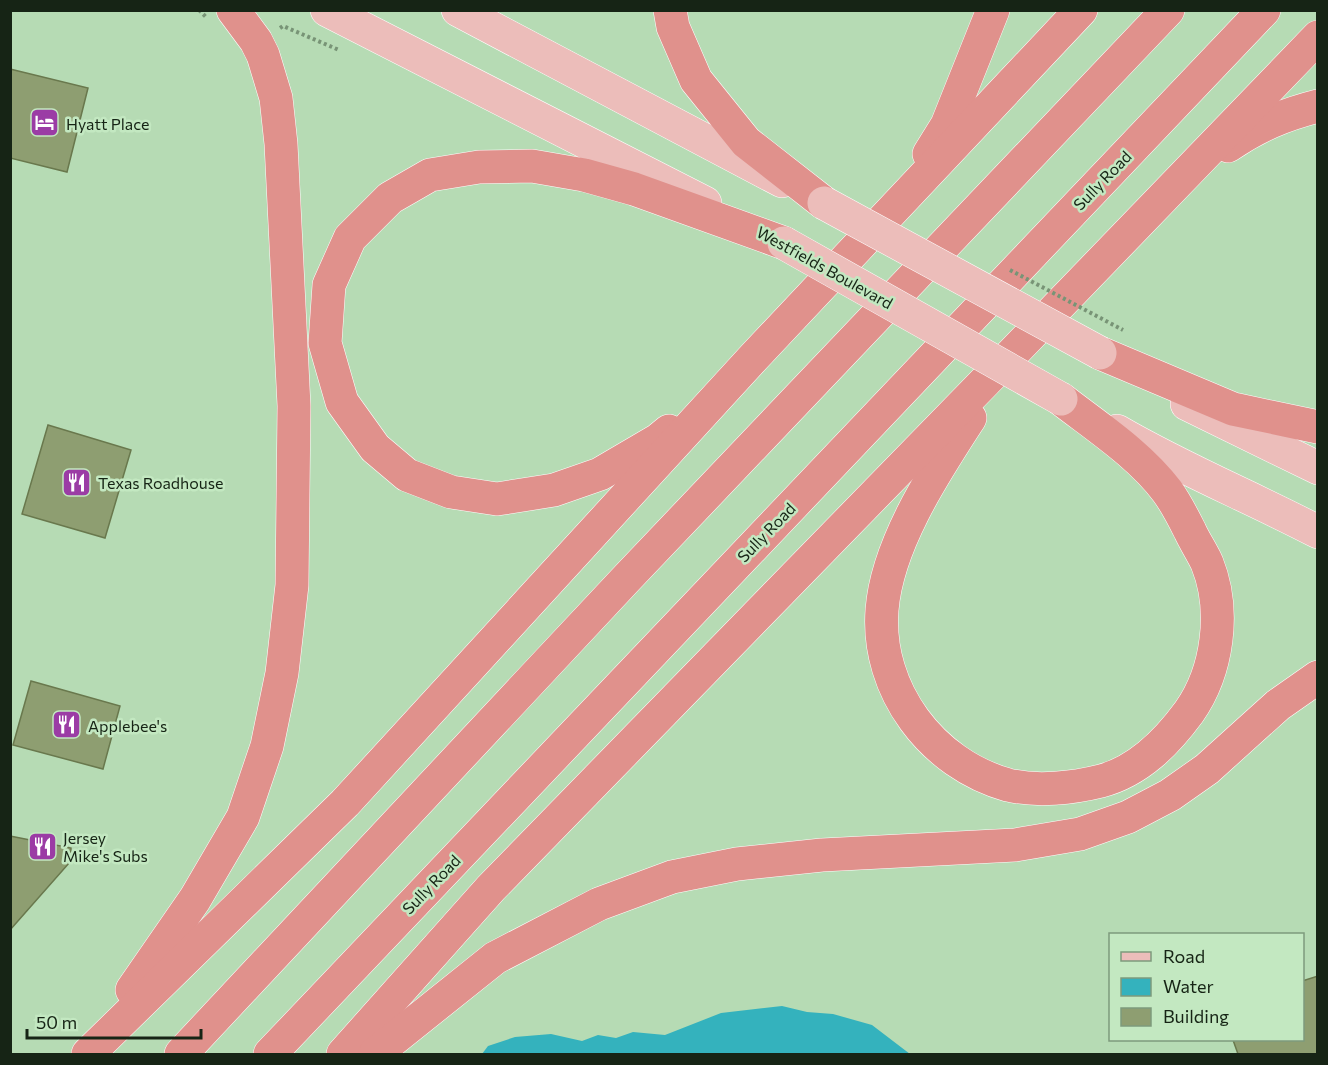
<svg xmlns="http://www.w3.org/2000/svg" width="1328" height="1065" font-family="Commissioner,sans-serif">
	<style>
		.water { fill: #34b2bd }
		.building { fill: #8e9e71; stroke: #69784d; stroke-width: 1.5 }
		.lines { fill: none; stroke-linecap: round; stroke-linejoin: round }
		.primary-casing { stroke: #fff; stroke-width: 34 }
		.motorway-casing { stroke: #fff; stroke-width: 34 }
		.path { stroke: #789476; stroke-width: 4; stroke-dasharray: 3 3; stroke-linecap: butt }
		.primary { stroke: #ecbdba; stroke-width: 33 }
		.motorway { stroke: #e0918c; stroke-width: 33 }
		.primary-bridge-casing { stroke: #fff; stroke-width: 34; stroke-linecap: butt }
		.path-bridge { stroke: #789476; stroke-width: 4; stroke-dasharray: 3 3; stroke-linecap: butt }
		.primary-bridge { stroke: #ecbdba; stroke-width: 33 }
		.labels { text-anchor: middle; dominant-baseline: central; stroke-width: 5; stroke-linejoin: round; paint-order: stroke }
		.poi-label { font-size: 16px; fill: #162415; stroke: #c3e8c1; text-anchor: start }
		.street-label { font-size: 16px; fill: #162415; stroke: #c3e8c1 }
	</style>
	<rect width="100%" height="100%" fill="#b6dbb4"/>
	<polygon class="water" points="782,1006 807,1012 833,1014 872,1025 910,1054 482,1054 488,1046 515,1037 551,1034 582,1041 598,1035 616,1038 633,1032 665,1035 721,1013"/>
	<g class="building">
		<polygon points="10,69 88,88 67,172 10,158"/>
		<polygon points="48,425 131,450 105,538 22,514"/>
		<polygon points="31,681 120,706 103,769 13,745"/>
		<polygon points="10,836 71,848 70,862 10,930"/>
		<polygon points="1318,976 1318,1054 1238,1054 1233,1040 1302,1040 1302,981"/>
	</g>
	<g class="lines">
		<defs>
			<g id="primary">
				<polyline points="327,10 705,203"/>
				<polyline points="458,10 782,181"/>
				<polyline points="1187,404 1318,468"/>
				<path d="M1117,431C1182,469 1251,497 1318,532"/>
			</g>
			<g id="motorway">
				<polyline points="670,10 673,27 696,80 746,142 824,203"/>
				<path d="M1228,146C1257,126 1283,115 1318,106"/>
				<polyline points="929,154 947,125 993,10"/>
				<polyline points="1100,353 1233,409 1318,427"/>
				<path d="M970,418C935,472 887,544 882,610C876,690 932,764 1008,785C1037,792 1073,788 1101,781C1139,771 1167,742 1189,712C1218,671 1226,610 1207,563C1202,552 1195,542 1190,531C1183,517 1176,503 1167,491C1139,454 1097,427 1061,399"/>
				<polyline points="669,431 658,440 600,474 554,490 497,499 451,492 407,475 375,448 342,402 325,343 329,285 350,238 390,198 430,175 479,167 532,166 584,175 634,189 784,243"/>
				<polyline points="132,990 195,899 243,817 267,746 282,673 292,585 294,406 281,144 276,98 263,55 256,41 233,10"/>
				<polyline points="88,1054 345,803 754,357 1081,10"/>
				<polyline points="181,1054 627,578 1168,10"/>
				<polyline points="270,1054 1264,10"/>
				<polyline points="343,1054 491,888 1009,357 1318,37"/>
				<polyline points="375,1054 495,958 599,904 672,877 737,864 822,855 1015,845 1080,834 1128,817 1170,795 1207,769 1278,705 1318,677"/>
			</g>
		</defs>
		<use href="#primary" class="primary-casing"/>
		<use href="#motorway" class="motorway-casing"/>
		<g class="path">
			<polyline points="199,10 207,18"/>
			<polyline points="280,28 283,26 339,50"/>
		</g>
		<use href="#primary" class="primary"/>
		<use href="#motorway" class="motorway"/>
		<defs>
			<g id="primary-bridge">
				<polyline points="824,203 1100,353"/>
				<polyline points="784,243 1061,399"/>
			</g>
		</defs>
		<use href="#primary-bridge" class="primary-bridge-casing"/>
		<polyline class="path-bridge" points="1010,270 1123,330"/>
		<use href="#primary-bridge" class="primary-bridge"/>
	</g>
	<defs>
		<symbol id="hotel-square" viewBox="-11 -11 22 22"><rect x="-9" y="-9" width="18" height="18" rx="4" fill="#9b3ca5" stroke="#c3e8c1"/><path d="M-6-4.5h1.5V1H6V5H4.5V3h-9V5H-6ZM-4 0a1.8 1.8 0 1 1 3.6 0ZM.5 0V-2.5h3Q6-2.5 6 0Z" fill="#fff"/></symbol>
		<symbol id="restaurant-square" viewBox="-11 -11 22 22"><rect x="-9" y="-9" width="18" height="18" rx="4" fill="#9b3ca5" stroke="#c3e8c1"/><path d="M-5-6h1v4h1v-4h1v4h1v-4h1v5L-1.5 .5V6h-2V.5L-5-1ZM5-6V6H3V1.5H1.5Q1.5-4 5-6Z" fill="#fff"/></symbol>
	</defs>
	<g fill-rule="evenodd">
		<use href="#hotel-square" x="28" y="106" width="33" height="33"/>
		<use href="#restaurant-square" x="60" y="466" width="33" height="33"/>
		<use href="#restaurant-square" x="50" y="708" width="33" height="33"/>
		<use href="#restaurant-square" x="26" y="830" width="33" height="33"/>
	</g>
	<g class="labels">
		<g class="poi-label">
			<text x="66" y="123">Hyatt Place</text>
			<text x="98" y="482">Texas Roadhouse</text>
			<text x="88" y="725">Applebee's</text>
			<text x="63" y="837">Jersey<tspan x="63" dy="18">Mike's Subs</tspan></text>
		</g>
		<g class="street-label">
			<text transform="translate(1102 180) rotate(-46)">Sully Road</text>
			<text transform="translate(825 267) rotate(29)">Westfields Boulevard</text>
			<text transform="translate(766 532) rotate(-46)">Sully Road</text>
			<text transform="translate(431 884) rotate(-46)">Sully Road</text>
		</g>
	</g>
	<rect width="1328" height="1065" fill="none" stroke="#162415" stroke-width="24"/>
	<rect x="1109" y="933" width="195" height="108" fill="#c3e8c1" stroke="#7e9a7c" stroke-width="1.5"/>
	<rect x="1121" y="952" width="30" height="9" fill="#ecbdba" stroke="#7e9a7c" stroke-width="1.5"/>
	<text x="1163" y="963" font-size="18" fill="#162415">Road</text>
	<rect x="1121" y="978" width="30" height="18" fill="#34b2bd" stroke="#7e9a7c" stroke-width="1.5"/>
	<text x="1163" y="993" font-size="18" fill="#162415">Water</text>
	<rect x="1121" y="1008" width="30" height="18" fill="#8e9e71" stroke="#7e9a7c" stroke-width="1.5"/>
	<text x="1163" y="1023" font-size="18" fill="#162415">Building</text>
	<path d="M27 1029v9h174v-9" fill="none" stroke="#162415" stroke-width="3"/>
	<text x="36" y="1029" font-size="18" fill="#162415" stroke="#c3e8c1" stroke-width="4.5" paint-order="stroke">50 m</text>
</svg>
